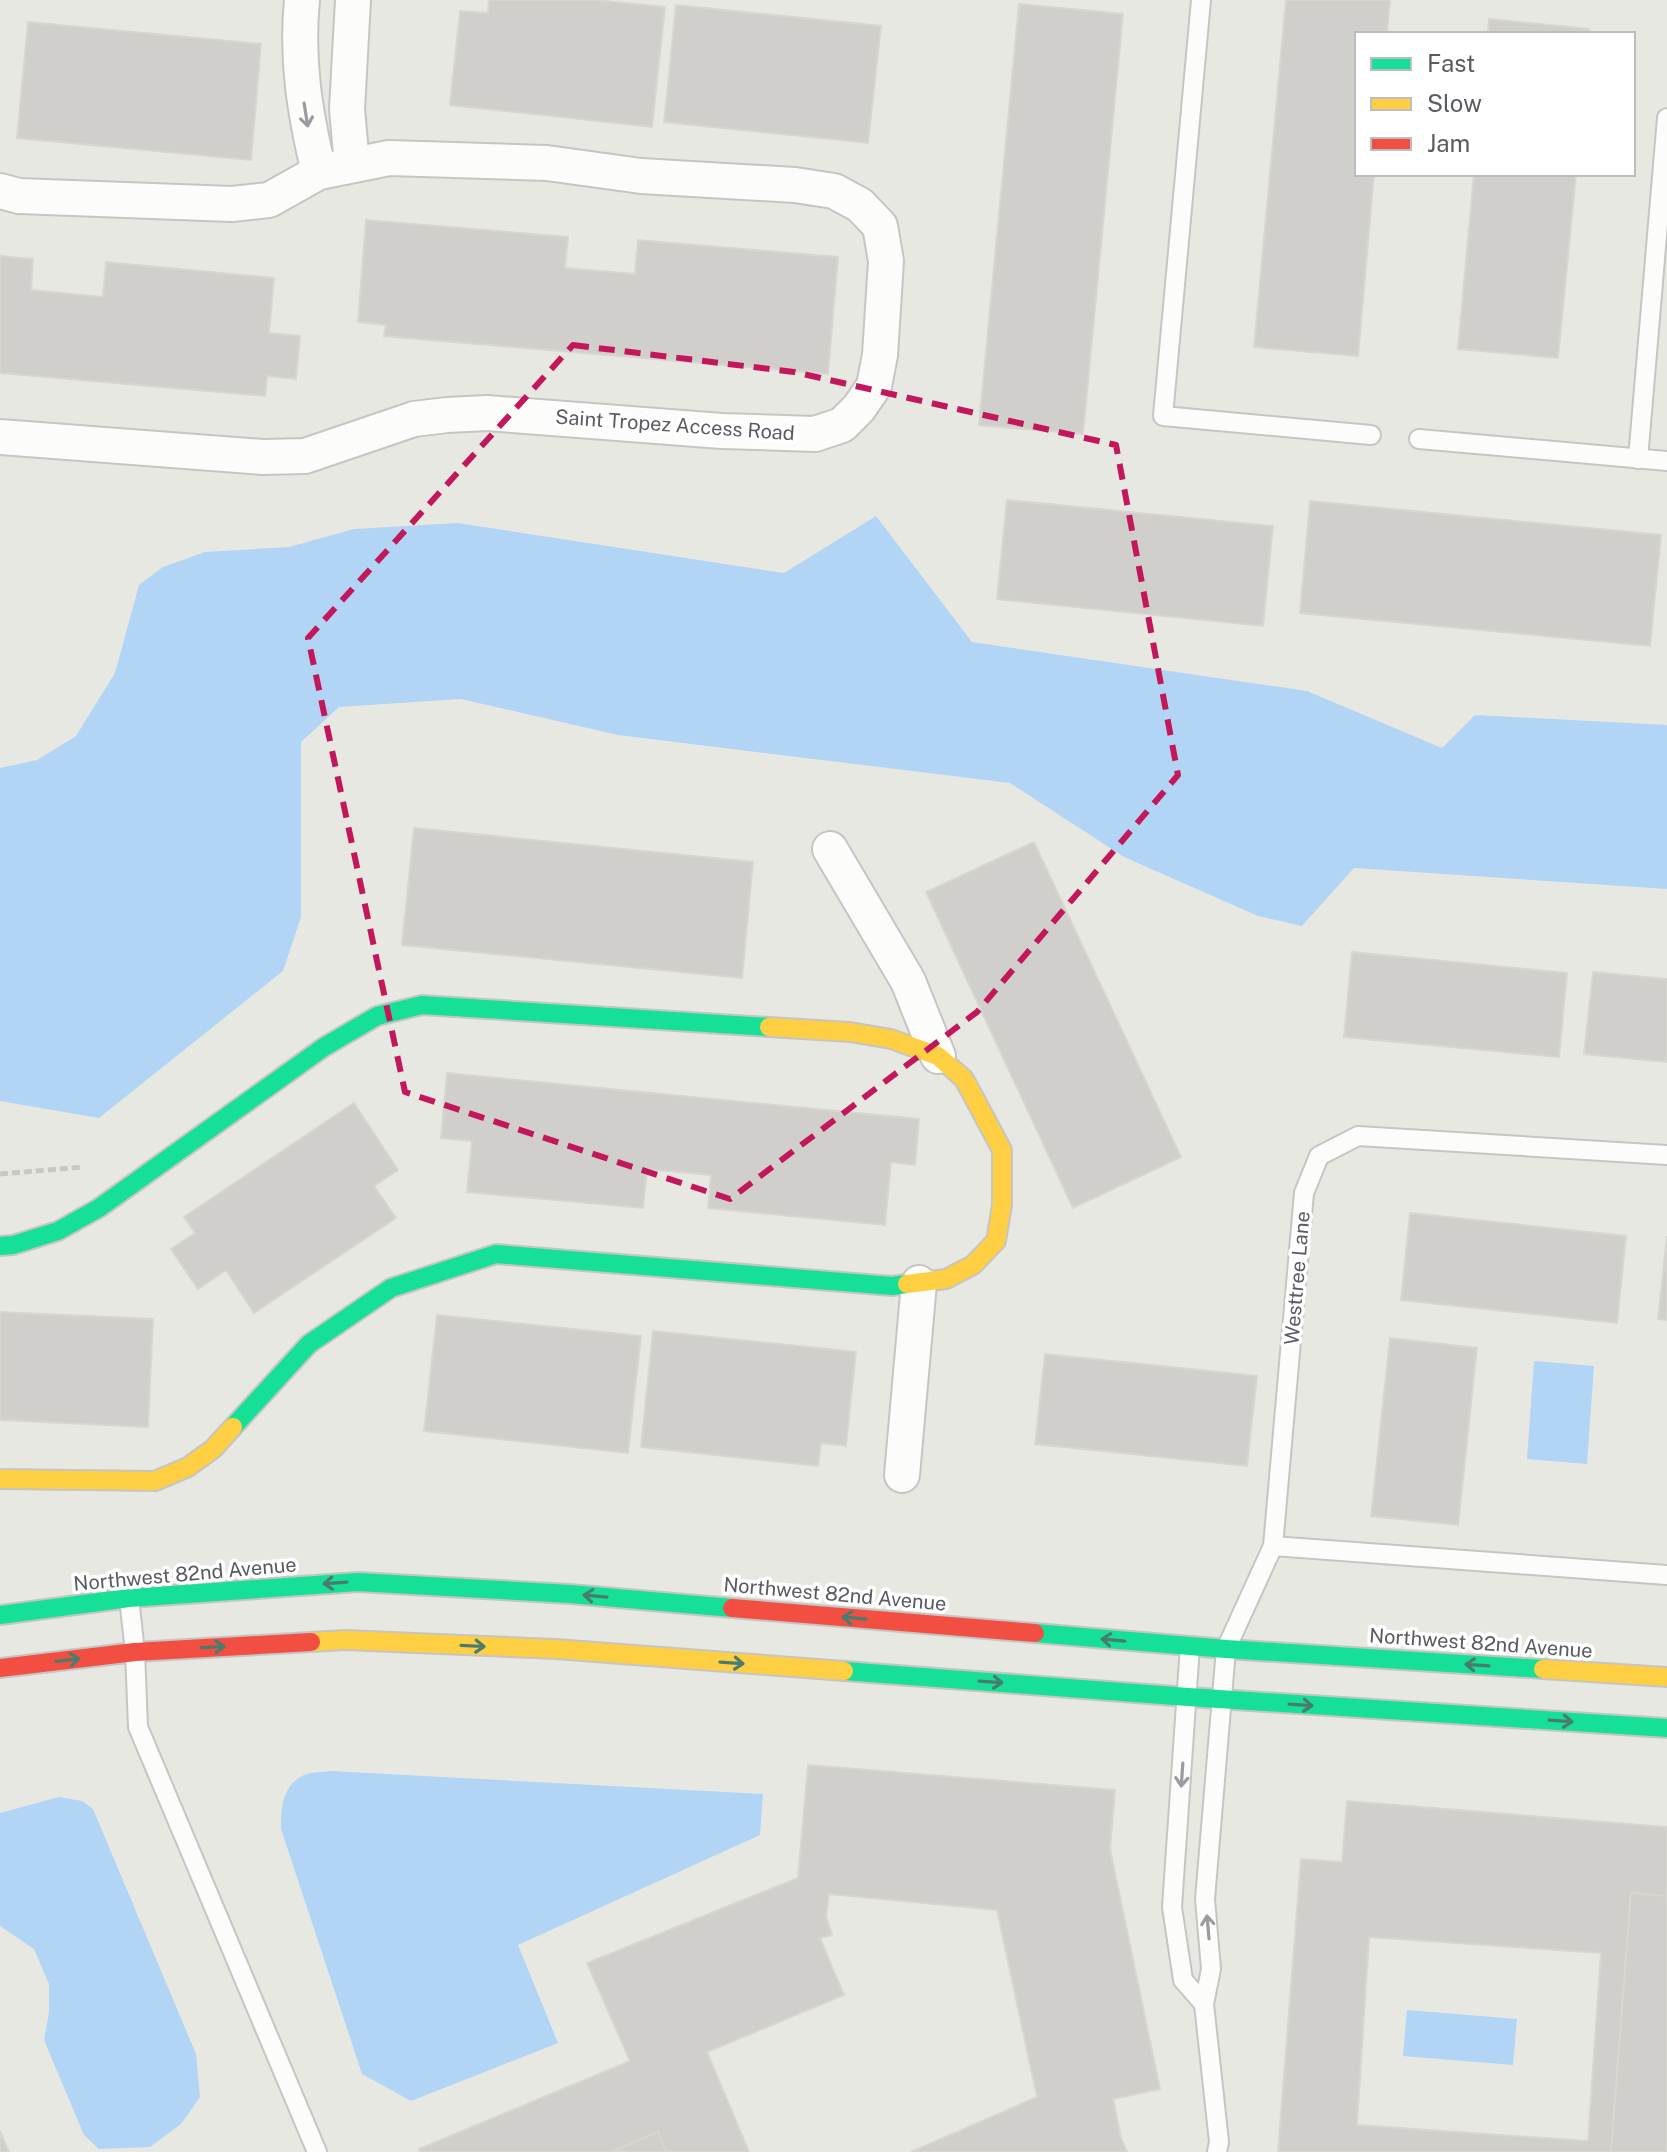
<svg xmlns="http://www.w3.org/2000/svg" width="1667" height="2152" font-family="'Public Sans',sans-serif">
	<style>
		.water { fill: #b2d5f6 }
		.building { fill: #d0cfcc; stroke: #d8d6d1; stroke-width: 2; fill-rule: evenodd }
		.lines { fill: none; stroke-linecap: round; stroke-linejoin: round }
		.lane-casing { stroke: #c5c6c4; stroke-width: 22 }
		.street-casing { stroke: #c5c6c4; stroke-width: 38 }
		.fast-casing { stroke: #c5c5c4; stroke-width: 22 }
		.slow-casing { stroke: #c5c5c4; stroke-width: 22 }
		.jam-casing { stroke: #c5c5c4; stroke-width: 22 }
		.path { stroke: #c4c9c6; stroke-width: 5; stroke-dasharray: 8 4; stroke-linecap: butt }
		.lane { stroke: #fcfcfb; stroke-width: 18 }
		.street { stroke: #fcfcfb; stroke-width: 34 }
		.fast { stroke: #16e098; stroke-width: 18 }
		.slow { stroke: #ffcf43; stroke-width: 18 }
		.jam { stroke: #f24e42; stroke-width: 18 }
		.oneway { stroke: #9a9b9e }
		.oneway2 { stroke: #487c6e }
		.marked { fill: none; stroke: #c2185b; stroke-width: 6; stroke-dasharray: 16 10; stroke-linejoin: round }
		.labels { text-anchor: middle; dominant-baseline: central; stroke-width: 7; stroke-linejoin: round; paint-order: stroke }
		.street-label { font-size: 20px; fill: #585b60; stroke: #fff }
	</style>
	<rect width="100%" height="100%" fill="#e8e8e2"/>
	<g class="water">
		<polygon points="876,516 972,642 1307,691 1442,748 1475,715 1667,725 1667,889 1354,868 1302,926 1258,916 1124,857 1010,783 618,735 461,699 339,707 301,742 301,917 283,971 99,1118 0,1101 0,768 37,760 76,736 115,673 139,585 163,567 205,552 289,547 354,529 457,523 784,573"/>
		<polygon points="1534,1361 1594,1366 1587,1464 1527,1459"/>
		<path d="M331,1771L763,1794L760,1835L518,1945L558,2043L411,2101L362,2074L281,1829C281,1809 282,1785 304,1775C311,1772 323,1772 331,1771Z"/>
		<polygon points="59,1797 82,1801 93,1809 196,2054 200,2097 181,2124 150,2147 99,2149 84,2135 44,2040 49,2012 49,1984 34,1949 0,1926 0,1813"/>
		<polygon points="1407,2010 1517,2019 1513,2065 1403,2056"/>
	</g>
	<g class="building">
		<polygon points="489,0 595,0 665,7 652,127 450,105 460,11 488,13"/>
		<polygon points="1286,0 1390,0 1387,34 1357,34 1357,174 1374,174 1358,356 1254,347"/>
		<polygon points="1019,4 1123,14 1083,434 979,425"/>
		<polygon points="676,5 881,26 868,143 664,122"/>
		<polygon points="1489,19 1589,29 1589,34 1488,34"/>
		<polygon points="28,22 261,44 251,160 17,138"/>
		<polygon points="1474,174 1576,174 1558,358 1458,349"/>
		<polygon points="366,220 568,237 565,268 635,274 638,240 838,257 828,374 384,336 386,325 358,322"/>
		<polygon points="0,256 33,259 31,290 103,297 106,262 274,278 269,333 300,336 296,379 267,376 265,396 0,373"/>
		<polygon points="1007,500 1273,526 1263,626 997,599"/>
		<polygon points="1310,501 1661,535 1650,646 1300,613"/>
		<polygon points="414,828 753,862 742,978 402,945"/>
		<polygon points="1034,842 1181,1157 1073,1208 926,892"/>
		<polygon points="1352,952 1567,973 1559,1057 1344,1037"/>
		<polygon points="1593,972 1667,979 1667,1062 1584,1054"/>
		<polygon points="447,1073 919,1119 915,1165 891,1162 885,1225 708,1208 711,1175 647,1169 643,1208 467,1192 472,1141 441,1138"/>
		<polygon points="354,1103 398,1170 374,1186 396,1218 254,1313 226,1270 198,1289 171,1249 195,1233 184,1217"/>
		<polygon points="1410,1213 1626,1236 1617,1323 1401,1300"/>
		<polygon points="1667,1236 1667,1320 1658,1319"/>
		<polygon points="0,1312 153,1319 148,1427 0,1420"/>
		<polygon points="437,1315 641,1336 628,1453 424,1431"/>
		<polygon points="653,1331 856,1352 846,1446 821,1443 818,1466 641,1447"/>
		<polygon points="1390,1338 1477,1348 1458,1525 1371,1516"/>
		<polygon points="1045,1354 1257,1376 1247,1466 1035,1444"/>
		<polygon points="808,1765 1115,1790 1110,1849 1160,2089 1113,2099 1121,2138 1127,2152 911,2152 1037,2097 997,1910 829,1894 826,1916 832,1935 820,1938 844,1995 707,2052 749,2152 666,2152 658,2132 612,2152 420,2152 419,2149 630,2061 587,1963 798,1878"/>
		<path d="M1347,1801L1667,1827V1896L1631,1893L1611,2152H1278L1301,1859L1342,1862ZM1369,1937L1601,1953L1588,2141L1357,2125Z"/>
		<polygon points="1631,1893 1667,1896 1667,2152 1611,2152"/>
		<polygon points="0,2131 9,2152 0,2152"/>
		<polygon points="658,2132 666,2152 612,2152"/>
	</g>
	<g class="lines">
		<defs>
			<g id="lane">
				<polyline points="1201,0 1163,416 1371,435"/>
				<polyline points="1419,439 1667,461"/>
				<polyline points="1638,459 1667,118"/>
				<polyline points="1273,1546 1667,1575"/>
				<polyline points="129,1598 135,1652 138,1727 317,2152"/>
				<polyline points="1190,1646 1172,1907 1183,1980 1204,2004"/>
				<polyline points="1217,2152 1219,2142 1204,2004 1211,1969 1205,1899 1226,1649 1273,1546 1304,1193 1319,1156 1358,1136 1667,1155"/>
			</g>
			<g id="street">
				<path d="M302,0C296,60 305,114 319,172"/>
				<polyline points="352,165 347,109 353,0"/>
				<polyline points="0,191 19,196 232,204 269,200 319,172 389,158 547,163 641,176 795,185 834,191 860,205 880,226 886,261 880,355 874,386 859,408 842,425 815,434 722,431 487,413 447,415 414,419 305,456 263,457 0,437"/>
				<polyline points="830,849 908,981 938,1056"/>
				<polyline points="902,1475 919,1283"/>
			</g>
			<g id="fast">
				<polyline points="0,1246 13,1245 58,1231 99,1208 324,1047 377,1016 422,1005 769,1027"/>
				<polyline points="233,1427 309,1344 391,1288 496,1254 892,1286 907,1284"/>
				<polyline points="0,1615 129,1598 358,1582 570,1594 732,1608"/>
				<polyline points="1035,1633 1226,1649 1543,1669"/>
				<polyline points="844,1671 1188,1697 1667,1728"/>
			</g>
			<g id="slow">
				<polyline points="769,1027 850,1032 891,1039 938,1056 964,1079 1002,1150 1002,1205 996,1241 973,1265 946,1279 907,1284"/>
				<polyline points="0,1479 155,1481 188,1467 213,1449 233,1427"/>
				<polyline points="311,1642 345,1640 556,1649 844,1671"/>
				<polyline points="1543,1669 1667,1677"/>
			</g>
			<g id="jam">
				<polyline points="732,1608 1035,1633"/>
				<polyline points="0,1668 135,1652 311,1642"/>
			</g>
		</defs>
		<use href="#lane" class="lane-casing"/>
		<use href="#street" class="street-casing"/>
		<use href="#fast" class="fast-casing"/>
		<use href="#slow" class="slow-casing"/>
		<use href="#jam" class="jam-casing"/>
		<polyline class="path" points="0,1174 83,1167"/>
		<use href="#lane" class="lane"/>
		<use href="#street" class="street"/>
		<use href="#fast" class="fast"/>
		<use href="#slow" class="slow"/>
		<use href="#jam" class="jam"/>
	</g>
	<defs><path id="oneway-shaft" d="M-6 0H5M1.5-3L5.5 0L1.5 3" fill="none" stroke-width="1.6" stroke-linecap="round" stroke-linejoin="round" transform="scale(2)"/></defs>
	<g class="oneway">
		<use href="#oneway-shaft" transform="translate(306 115) rotate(81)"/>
		<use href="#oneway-shaft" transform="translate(1182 1775) rotate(94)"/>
		<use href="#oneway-shaft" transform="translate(1208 1927) rotate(-95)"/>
	</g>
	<g class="oneway2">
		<use href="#oneway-shaft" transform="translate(335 1583) rotate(176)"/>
		<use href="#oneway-shaft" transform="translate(595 1596) rotate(-175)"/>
		<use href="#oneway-shaft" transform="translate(854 1618) rotate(-175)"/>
		<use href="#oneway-shaft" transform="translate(1113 1640) rotate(-175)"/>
		<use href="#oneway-shaft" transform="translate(473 1646) rotate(3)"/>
		<use href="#oneway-shaft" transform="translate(213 1647) rotate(-3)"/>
		<use href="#oneway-shaft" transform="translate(68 1660) rotate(-7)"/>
		<use href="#oneway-shaft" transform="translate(732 1663) rotate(4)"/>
		<use href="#oneway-shaft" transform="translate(1477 1665) rotate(-176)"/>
		<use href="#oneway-shaft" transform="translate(991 1682) rotate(4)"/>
		<use href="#oneway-shaft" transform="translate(1301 1705) rotate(4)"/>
		<use href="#oneway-shaft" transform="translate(1561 1721) rotate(4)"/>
	</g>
	<path class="marked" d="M573,345L794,372L1116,445L1178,775L977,1012L730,1199L405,1092L308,638Z"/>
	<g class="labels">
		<g class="street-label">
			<text transform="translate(675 425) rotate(4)">Saint Tropez Access Road</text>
			<text transform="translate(1297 1278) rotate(-85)">Westtree Lane</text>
			<text transform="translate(185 1574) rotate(-5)">Northwest 82nd Avenue</text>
			<text transform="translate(835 1594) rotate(5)">Northwest 82nd Avenue</text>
			<text transform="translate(1481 1643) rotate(4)">Northwest 82nd Avenue</text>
		</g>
	</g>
	<rect x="1355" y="32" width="280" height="144" fill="#ffffff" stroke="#bcbdbf" stroke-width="2"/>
	<rect x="1371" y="58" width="40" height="12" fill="#16e098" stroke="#bcbdbf" stroke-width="2"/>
	<text x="1427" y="72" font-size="24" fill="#585b60">Fast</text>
	<rect x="1371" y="98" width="40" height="12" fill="#ffcf43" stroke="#bcbdbf" stroke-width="2"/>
	<text x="1427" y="112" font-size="24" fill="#585b60">Slow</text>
	<rect x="1371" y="138" width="40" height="12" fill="#f24e42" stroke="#bcbdbf" stroke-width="2"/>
	<text x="1427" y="152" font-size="24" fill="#585b60">Jam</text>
</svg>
